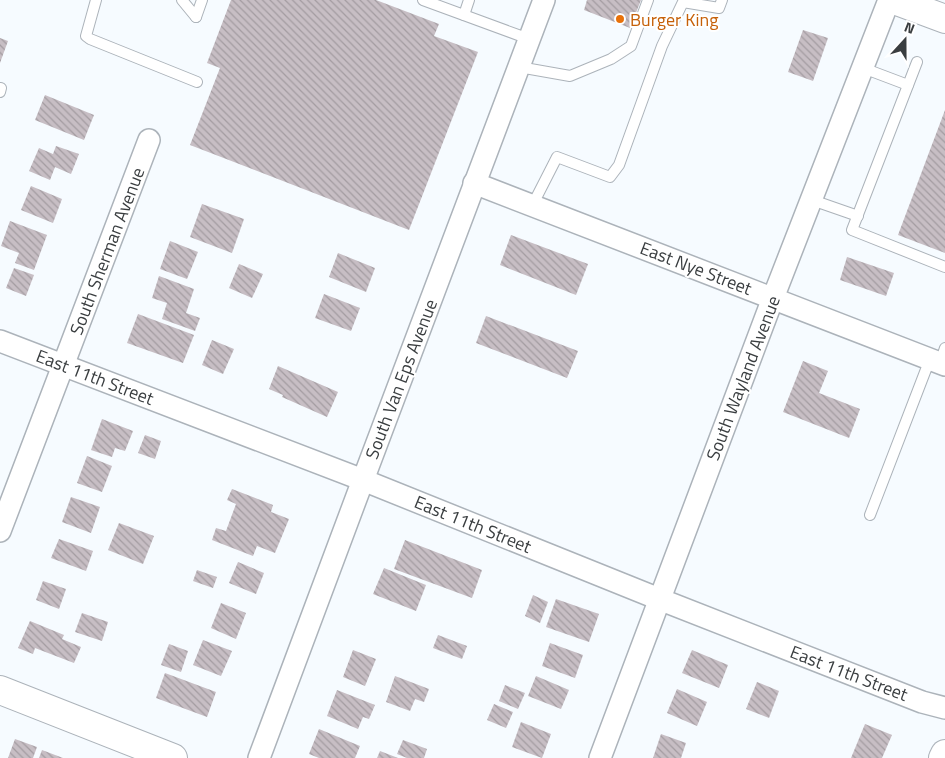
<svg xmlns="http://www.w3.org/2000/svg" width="945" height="758" font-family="'Titillium Web',sans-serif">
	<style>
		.building { fill: url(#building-back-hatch) }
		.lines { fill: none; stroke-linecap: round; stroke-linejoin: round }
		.lane-casing { stroke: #acb3ba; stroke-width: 12 }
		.street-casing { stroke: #acb3ba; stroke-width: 24 }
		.secondary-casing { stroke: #acb3ba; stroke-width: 30 }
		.primary-casing { stroke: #acb3ba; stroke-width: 30 }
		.lane { stroke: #fff; stroke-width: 10 }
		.street { stroke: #fff; stroke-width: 21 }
		.secondary { stroke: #fff; stroke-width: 28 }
		.primary { stroke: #fff; stroke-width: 28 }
		.food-dot { fill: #e8710a; stroke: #fff; stroke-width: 2 }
		.labels { text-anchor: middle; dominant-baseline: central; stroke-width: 4; stroke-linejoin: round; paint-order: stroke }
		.food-label { font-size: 18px; fill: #c56008; stroke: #fff; text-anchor: start }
		.street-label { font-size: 18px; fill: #3a3e40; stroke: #fff }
	</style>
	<defs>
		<pattern id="building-back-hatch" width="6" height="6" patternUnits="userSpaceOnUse" patternTransform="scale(1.25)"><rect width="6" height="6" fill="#c7bec4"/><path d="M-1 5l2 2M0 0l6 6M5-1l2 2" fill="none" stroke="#a39ca1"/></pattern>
	</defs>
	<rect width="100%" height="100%" fill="#f6fbff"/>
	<g class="building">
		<polygon points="231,0 376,0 439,24 434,36 478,52 409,230 190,145 220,68 207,63"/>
		<polygon points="587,0 641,0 630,28 584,10"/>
		<polygon points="803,30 828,38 813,81 788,72"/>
		<polygon points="0,38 8,41 0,63"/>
		<polygon points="45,95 94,115 84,140 35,120"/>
		<polygon points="945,110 945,253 898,235"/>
		<polygon points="56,146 79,154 71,174 55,167 50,180 29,171 39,148 53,154"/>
		<polygon points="31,186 62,199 53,223 21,210"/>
		<polygon points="202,204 244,219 232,253 190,237"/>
		<polygon points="10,221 47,235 34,270 15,263 19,253 1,246"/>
		<polygon points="511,235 588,264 576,295 500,265"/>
		<polygon points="170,241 198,252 187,279 160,269"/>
		<polygon points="338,253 375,268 366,292 329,277"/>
		<polygon points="847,257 894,273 886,296 840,280"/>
		<polygon points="239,264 263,274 252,298 229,288"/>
		<polygon points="14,268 34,275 26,296 6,288"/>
		<polygon points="159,276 194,289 186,313 200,318 195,331 162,319 167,303 152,298"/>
		<polygon points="324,294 360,308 351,331 315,318"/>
		<polygon points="138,314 194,335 183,363 127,343"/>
		<polygon points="486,316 578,351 567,378 476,343"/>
		<polygon points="212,340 234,349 223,374 202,365"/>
		<polygon points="803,361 828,371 819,393 860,409 849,438 783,412"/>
		<polygon points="278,366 338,392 327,417 282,397 283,395 269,389"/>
		<polygon points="102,419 133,431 125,451 115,448 112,457 91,450"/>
		<polygon points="145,435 161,441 155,459 138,453"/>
		<polygon points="87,456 112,466 102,492 77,483"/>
		<polygon points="232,489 273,505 271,512 289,519 275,553 257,546 253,556 212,540 216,528 226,531 236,504 227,500"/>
		<polygon points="71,497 100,507 91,533 62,522"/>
		<polygon points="119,523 154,536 143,564 108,550"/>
		<polygon points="59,539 93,551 86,571 51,558"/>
		<polygon points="405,540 482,570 472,598 394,569"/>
		<polygon points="238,562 264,573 256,594 229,583"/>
		<polygon points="384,568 426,585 416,611 373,594"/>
		<polygon points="197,570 217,577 213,588 193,581"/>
		<polygon points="43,581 66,589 59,609 36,600"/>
		<polygon points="533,595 548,602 540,623 525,616"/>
		<polygon points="556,599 599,614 589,642 546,627"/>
		<polygon points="221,603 246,613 236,639 211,628"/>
		<polygon points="82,613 108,622 102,641 75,632"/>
		<polygon points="30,621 64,635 62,639 81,647 74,663 35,648 33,654 18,648"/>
		<polygon points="438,635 467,646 462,659 433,648"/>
		<polygon points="203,640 232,651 221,676 193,665"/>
		<polygon points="550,643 583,655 575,678 542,666"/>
		<polygon points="169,644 188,651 181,672 161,665"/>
		<polygon points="353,650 376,659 365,686 343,677"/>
		<polygon points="692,650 728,665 719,688 682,673"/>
		<polygon points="165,673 216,692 207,717 156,698"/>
		<polygon points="395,676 429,689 424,702 415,699 410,711 386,702"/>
		<polygon points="536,676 569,690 561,709 528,696"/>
		<polygon points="757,682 779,691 769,718 746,709"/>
		<polygon points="505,685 525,693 518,709 499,701"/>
		<polygon points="677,689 707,702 697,726 667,713"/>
		<polygon points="337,690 375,705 369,719 363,717 358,729 327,716"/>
		<polygon points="494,704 513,712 506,728 487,720"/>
		<polygon points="521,722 551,734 542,758 512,747"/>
		<polygon points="865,724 892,735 882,758 851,758"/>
		<polygon points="319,729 360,746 355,758 319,758 309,754"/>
		<polygon points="661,734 686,743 681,758 653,758"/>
		<polygon points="15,739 37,747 33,758 8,758"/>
		<polygon points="403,740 427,749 424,758 407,758 397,754"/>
		<polygon points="42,750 63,758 39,758"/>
		<polygon points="380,751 398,758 377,758"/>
	</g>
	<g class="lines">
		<defs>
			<g id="lane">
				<polyline points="96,0 86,36 90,39 197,82"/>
				<polyline points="182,0 196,17"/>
				<polyline points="423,0 529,39"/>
				<polyline points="464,15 469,0"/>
				<polyline points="196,17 202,0"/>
				<polyline points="917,62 852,230 945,267"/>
				<polyline points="519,67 570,76 611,59 631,46 648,0"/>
				<polyline points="863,68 908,85"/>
				<polyline points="0,92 1,88"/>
				<polyline points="812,200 858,216"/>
				<polyline points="532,206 557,157 610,177 619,165 662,46 683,2 719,8 722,0"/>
				<polyline points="940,363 945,348"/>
				<polyline points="870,515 930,359"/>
			</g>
			<g id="street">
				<polyline points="474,183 945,365"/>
				<polyline points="0,341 363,480 659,599 922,702 945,708"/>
				<polyline points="0,531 149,140"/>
				<polyline points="259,758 363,480 544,0"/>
				<polyline points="600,758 773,298 889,0"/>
			</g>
			<g id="secondary">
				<polyline points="0,690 173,758"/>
				<polyline points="943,758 945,754"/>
			</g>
			<polyline id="primary" points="894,0 945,19"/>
		</defs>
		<use href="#lane" class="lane-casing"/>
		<use href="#street" class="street-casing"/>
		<use href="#secondary" class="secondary-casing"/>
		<use href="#primary" class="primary-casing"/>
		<use href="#lane" class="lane"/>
		<use href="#street" class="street"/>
		<use href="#secondary" class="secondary"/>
		<use href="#primary" class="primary"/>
	</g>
	<circle class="food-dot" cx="620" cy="19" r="5"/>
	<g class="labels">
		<g class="food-label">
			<text x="630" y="19">Burger King</text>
		</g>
		<g class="street-label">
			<text transform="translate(107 251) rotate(-69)">South Sherman Avenue</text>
			<text transform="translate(696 268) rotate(21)">East Nye Street</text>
			<text transform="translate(95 377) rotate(21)">East 11th Street</text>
			<text transform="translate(743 378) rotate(-69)">South Wayland Avenue</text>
			<text transform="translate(401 379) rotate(-69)">South Van Eps Avenue</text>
			<text transform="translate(473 524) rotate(22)">East 11th Street</text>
			<text transform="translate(849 673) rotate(21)">East 11th Street</text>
		</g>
	</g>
	<g transform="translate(905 40) rotate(21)" stroke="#ffffff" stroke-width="4" paint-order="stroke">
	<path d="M0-4L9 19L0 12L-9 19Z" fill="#3a3e40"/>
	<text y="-8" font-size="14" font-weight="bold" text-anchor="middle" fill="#3a3e40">N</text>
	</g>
</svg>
